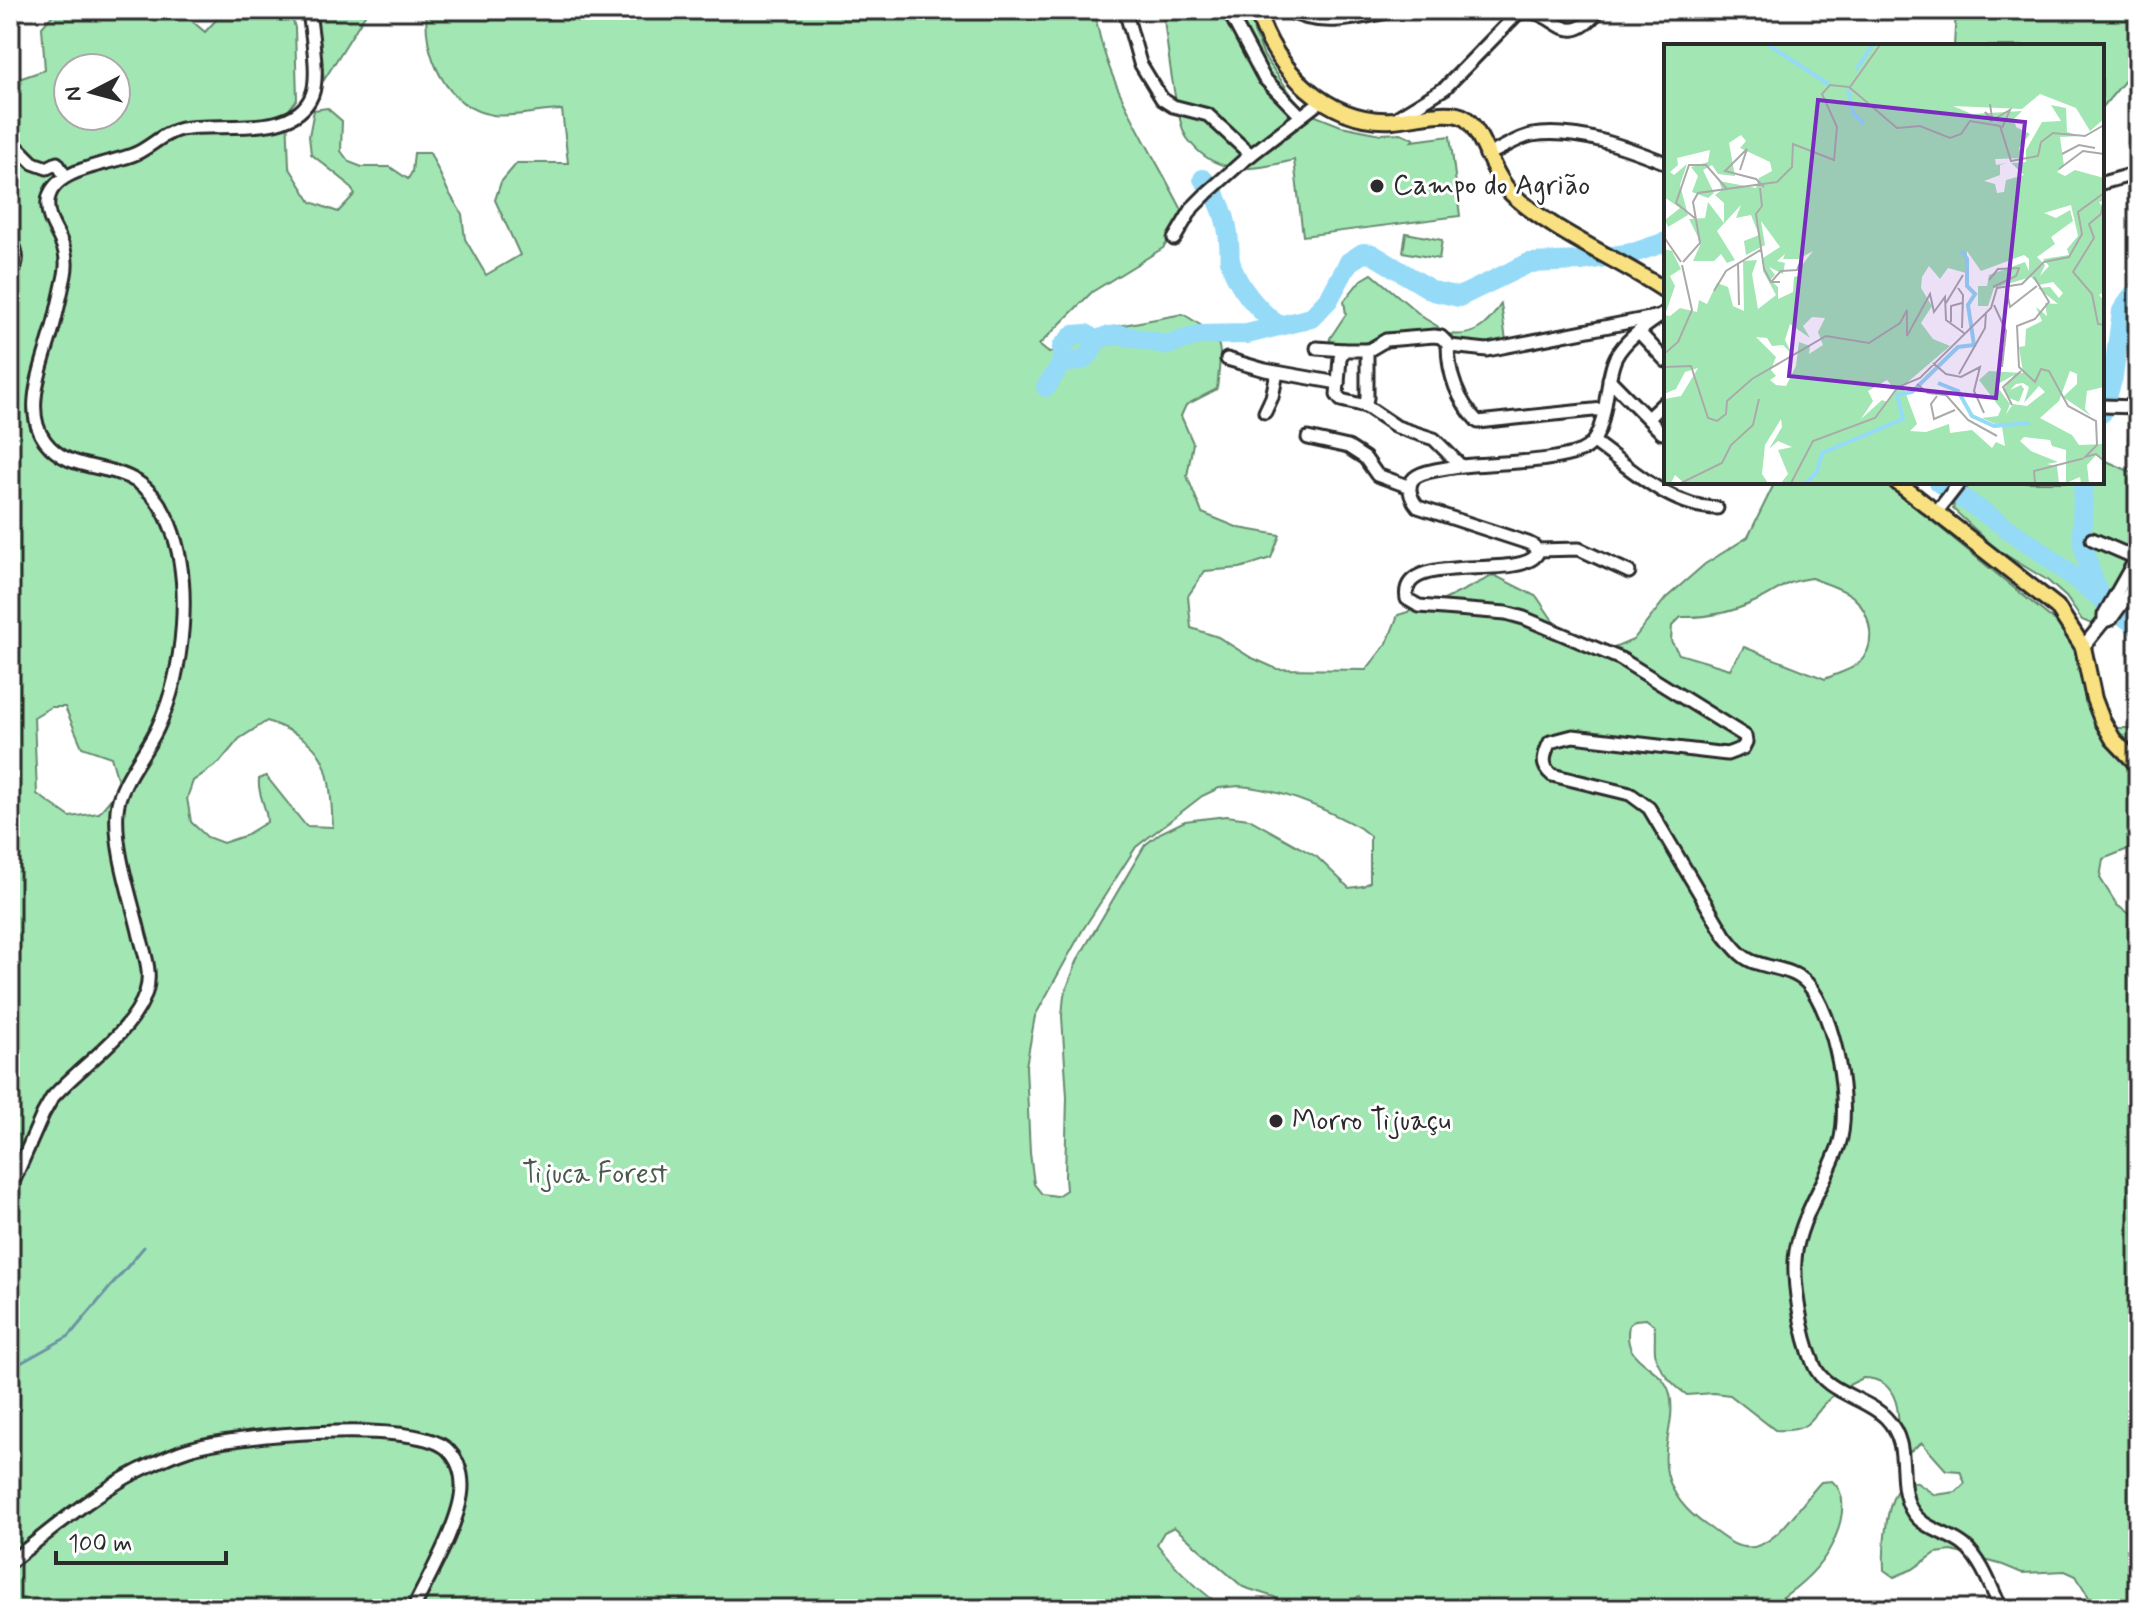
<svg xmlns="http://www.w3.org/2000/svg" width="2148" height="1619" font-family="Mynerve,sans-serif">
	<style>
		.green { fill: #a2e7b3; stroke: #66896f; stroke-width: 2; fill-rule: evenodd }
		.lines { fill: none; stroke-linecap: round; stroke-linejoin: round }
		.stream { stroke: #6b94a5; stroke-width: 3 }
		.river { stroke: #95daf7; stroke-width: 20 }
		.minor-casing { stroke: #2b2b2b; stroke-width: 17 }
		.major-casing { stroke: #2b2b2b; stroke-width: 20 }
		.minor { stroke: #fff; stroke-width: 11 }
		.major { stroke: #f9e181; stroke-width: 14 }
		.poi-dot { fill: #2b2b2b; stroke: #fff; stroke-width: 3 }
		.labels { text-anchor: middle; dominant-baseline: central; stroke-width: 6; stroke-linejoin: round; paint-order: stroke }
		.poi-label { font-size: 28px; fill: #2b2b2b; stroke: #fff; text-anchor: start }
		.park-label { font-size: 28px; fill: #495a4d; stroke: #fff }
		.inset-river { fill: none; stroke: #95daf7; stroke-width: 4 }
		.inset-road { fill: none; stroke: #aaa; stroke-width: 2 }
		.view { fill: #7b2cbf; fill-opacity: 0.15; stroke: #7b2cbf; stroke-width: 4 }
		.inset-edge { fill: none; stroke: #2b2b2b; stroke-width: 4 }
	</style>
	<rect width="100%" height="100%" fill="#fff"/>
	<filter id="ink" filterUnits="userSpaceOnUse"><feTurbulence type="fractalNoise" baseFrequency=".0125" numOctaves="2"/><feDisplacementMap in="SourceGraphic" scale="16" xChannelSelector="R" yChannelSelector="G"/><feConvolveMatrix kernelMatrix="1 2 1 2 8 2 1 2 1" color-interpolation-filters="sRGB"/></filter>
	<g filter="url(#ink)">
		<g class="green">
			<path d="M57,10H179L205,32L225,10H290L295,28L297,99L287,112L289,167L311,202L338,212L355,194L346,182L311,154L309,136L314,110L327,108L342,121L341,151L349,162L362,167H390L408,179L412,172L414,153H430L448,191L462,214L465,239L486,275L520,255L495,200L501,182L517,163H568L562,110C540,110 515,118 493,115C446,108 422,53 427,10H1095C1103,83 1154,152 1186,218L1163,248L1092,292L1039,345L1049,353L1107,328L1183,314C1226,340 1222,341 1217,389L1186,405L1181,416L1193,443L1187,476L1202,513L1239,528L1280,535L1271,558L1240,568L1205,571L1188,596L1191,628L1218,637L1250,657L1277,669L1366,670L1387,643L1398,615L1442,601L1494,575L1537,597L1564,637L1605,652L1633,640L1666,598L1705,564L1748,537L1775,482H1884L2088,648L2109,728H2138V845L2103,859L2100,878L2117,905L2138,921V1609H2096L2076,1576L2065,1571L2022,1573L2003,1565L1952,1551L1936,1553L1913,1569L1894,1577L1884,1570C1883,1548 1885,1491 1907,1481L1917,1483L1935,1495L1956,1492L1965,1483L1960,1471L1946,1470L1922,1443L1909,1452L1898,1445C1900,1417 1901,1378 1863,1378C1850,1384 1836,1391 1826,1402C1808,1424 1807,1432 1775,1430L1730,1395L1714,1393L1687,1395C1673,1385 1657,1369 1655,1352C1654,1343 1656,1334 1654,1325L1646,1319L1635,1320L1629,1325C1621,1367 1662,1362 1670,1394C1676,1421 1661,1446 1667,1473C1672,1495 1688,1513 1707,1526C1718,1533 1730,1545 1744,1547C1774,1553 1802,1501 1821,1482L1832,1481C1854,1499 1836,1542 1822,1561C1808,1580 1784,1598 1764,1609H1368L1359,1596L1339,1609H1291L1274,1597L1243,1587L1174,1527L1164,1532L1157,1544C1177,1570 1199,1591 1226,1609H10V82L45,70L42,27ZM68,68H116V116H68ZM1811,578C1824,583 1841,588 1852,596C1871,612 1878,645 1859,663C1850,671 1835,674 1825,679L1744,647L1730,669L1679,654L1671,641L1672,626L1681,617C1707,618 1730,613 1754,602C1779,592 1781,582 1811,578ZM51,707H65L82,747L111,757L120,788L99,813L70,817L37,794L34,717ZM267,721C330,744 329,766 333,827L306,826L266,776L259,779C257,795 267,806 267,822L244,836L223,843L207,837L191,822L187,798L193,781L220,762L239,739ZM1239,786C1280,789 1324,808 1360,828L1370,836V882L1363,886L1349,888L1317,857L1249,819L1226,816L1185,821L1160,833L1145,845L1078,959L1064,995L1062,1016L1067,1097L1065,1177L1066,1190L1057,1196L1042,1194L1034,1184L1030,1153L1026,1066L1035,1016L1082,931L1136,847L1202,796L1219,788Z"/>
			<polygon points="314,10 368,10 324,80"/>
			<path d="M1163,10H1251L1254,32L1264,56L1303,111L1341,126L1381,134L1401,133L1414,139L1412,141L1450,136L1460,216L1303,236L1294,160C1272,165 1248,172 1226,166C1210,162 1197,152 1187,138C1175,121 1166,35 1163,10Z"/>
			<polygon points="1956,10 2138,10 2138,65 2102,108 2102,46 1954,46"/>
			<polygon points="1406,233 1442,240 1439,259 1403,252"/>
			<path d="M1372,274L1424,318L1437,326L1443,333C1472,339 1486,328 1501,304L1507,348L1445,341L1386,340L1375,349L1329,348L1330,338L1346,314L1344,301L1360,281Z"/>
			<polygon points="2102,459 2138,475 2138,547 2094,625 2082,620 2066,597 2047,580 1996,549 1953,509 1954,504 1972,482 2102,482"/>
		</g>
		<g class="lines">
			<polyline class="stream" points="10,1369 69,1336 144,1247"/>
			<g class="river">
				<path d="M1203,179C1219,194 1228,222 1229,243C1230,249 1229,255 1230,261C1237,287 1259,311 1279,326"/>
				<polyline points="1062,363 1062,347 1073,335 1086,334 1095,341"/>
				<path d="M1046,387L1062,363C1080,362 1091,360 1095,341L1107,336L1122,335L1167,345L1199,335L1247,334L1311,318L1329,299L1349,262L1363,253L1372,254L1433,291L1459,297L1529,263L1582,261L1636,252L1666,242"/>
				<polyline points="2102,413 2113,377 2122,311 2138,289"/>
				<polyline points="1939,482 2039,550 2138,627"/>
				<path d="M2084,482C2080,532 2080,547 2099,595"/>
			</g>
			<defs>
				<g id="minor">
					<polyline points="1125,10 1140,63 1162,99 1173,106 1208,115 1251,155"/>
					<polyline points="1228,10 1264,78 1301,116"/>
					<path d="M1287,10C1321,29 1361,17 1396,10"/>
					<path d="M1396,118L1445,88L1517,14C1556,2 1562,57 1599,10"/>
					<polyline points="10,150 18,148 33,163 47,168 57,163 65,176"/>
					<path d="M1486,155C1502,150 1515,138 1532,135C1576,128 1626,147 1666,163"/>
					<polyline points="2102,183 2138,173"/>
					<path d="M10,238C18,253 19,262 10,276"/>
					<polyline points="1174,239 1193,207 1207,193 1243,161 1321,101"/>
					<path d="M1666,312C1649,324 1626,338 1616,357C1603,382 1610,440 1581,451C1549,464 1490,462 1453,467C1442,469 1427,470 1417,476C1405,483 1410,498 1418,507L1528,543L1534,546L1537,554C1519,582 1398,549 1407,599L1419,606L1506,613L1524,618L1621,659L1745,736L1746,742L1743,748L1727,754L1573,736L1550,742C1544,754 1540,766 1552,775L1630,794L1649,808L1725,936C1734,947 1742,959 1757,963C1774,969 1793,969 1807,983C1835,1014 1852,1106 1839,1145C1827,1180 1805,1209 1797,1246C1790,1275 1802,1337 1814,1365C1825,1393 1866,1397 1886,1418C1913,1446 1895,1480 1911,1509C1922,1530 1949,1532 1965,1546C1983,1562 1991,1588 2001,1609"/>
					<polyline points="1639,332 1666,361"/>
					<path d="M1448,344C1448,374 1458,401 1478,422L1603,409"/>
					<polyline points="1317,348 1344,350"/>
					<polyline points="1227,359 1265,370 1338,383 1337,395 1341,400 1366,406 1397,427 1434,439 1461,466"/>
					<polyline points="1609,379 1662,433"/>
					<polyline points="1338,383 1340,358 1344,350 1369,350 1386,340 1434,336 1441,337 1450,346 1487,350 1655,317"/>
					<polyline points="1365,406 1367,398 1367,350"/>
					<polyline points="2102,406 2138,407"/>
					<polyline points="1265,412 1272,397 1277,373"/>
					<polyline points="1648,418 1666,401"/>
					<polyline points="1308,438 1348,447 1365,458 1377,475 1410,487"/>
					<polyline points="2136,439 2138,439"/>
					<path d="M1594,442C1631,468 1669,507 1717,508"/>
					<polyline points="1936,513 1960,482"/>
					<polyline points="2092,539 2136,558"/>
					<polyline points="1537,550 1579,549 1629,572"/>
					<polyline points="2104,621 2111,619 2138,581"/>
					<polyline points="2083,647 2104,621 2104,615 2138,555"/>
					<path d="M10,1189L43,1114L52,1098C80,1066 133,1033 146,992C152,974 145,954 140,936C131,896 114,851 117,810C119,783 147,752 158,727C184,672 193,582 170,525C139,447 78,485 45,441C22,411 43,364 52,331C57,313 61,294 65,275C72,240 45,228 48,201C52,167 112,165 137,153C153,145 163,133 181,129C219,121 294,140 312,95C320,75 311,32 309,10"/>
					<path d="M10,1562C52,1530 91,1495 138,1471C154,1463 172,1454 189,1449C234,1435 410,1419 446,1448C457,1458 462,1471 462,1486C462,1519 428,1578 413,1609"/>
				</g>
				<g id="major">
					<path d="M1257,10C1274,69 1328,124 1393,120C1411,119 1449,108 1465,118C1483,131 1491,174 1512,194C1552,232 1619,259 1666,291"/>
					<polyline points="1897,482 2057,607 2083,647 2094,699 2102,720 2113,739 2138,765"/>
				</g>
			</defs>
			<use href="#minor" class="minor-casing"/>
			<use href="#major" class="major-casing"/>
			<use href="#minor" class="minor"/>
			<use href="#major" class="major"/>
		</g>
	</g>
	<g class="poi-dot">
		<circle cx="1377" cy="186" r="8"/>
		<circle cx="1276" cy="1121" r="8"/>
	</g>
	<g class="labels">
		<g class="poi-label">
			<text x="1393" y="186">Campo do Agrião</text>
			<text x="1292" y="1121">Morro Tijuaçu</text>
		</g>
		<g class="park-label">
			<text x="595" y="1174">Tijuca Forest</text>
		</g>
	</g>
	<g transform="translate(1664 44)">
		<rect width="440" height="440" fill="#fff"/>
		<path d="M0,1H440V75L426,87L412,64L376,50L358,65L289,62L308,70L358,67L350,75L352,83L366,90L355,104L360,114L331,115L332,121L343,119L336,121V131L320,137L331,140L333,149L340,148L342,136L360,131L347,119L362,118V106L378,78L397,77L387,61L402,64L403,88L416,92L396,93L400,122L393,128L401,132L411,126L440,134V157L435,158L440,165V248L435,251L440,256V343L423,347L421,365L427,372L399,353L413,340V330L406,327L395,357L376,374L408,391L415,401L440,400V418L432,411L423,421L425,439H417L416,433L402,439V406L388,402L386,396L360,393L356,397L367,407L394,418L383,420L393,422L395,439H117L124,430L114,406L128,403L114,397L105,405L118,383L117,375L101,401L98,430L104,439H20L11,431L7,439H0V355L17,352L34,324L21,328L12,345L0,350V205L8,207L17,225L6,232L11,242L1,271L6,272L16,264L33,268L35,256L43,260L53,239L64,243L69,262L80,267L79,217L93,216L88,230L94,265L112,251L99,227V214L116,203L97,177L101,201L82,211L80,197L95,191L87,171L72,174L77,161L53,187L71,216L63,219L57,210L50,217H29L37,199L25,175L41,174L44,158L60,179V159L51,151L58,146L55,137L92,144L95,134L108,127L106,118L76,104L82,97L77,91L65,99L71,132L54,130L48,121L39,126L50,149L44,154L28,148L34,132L27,123L44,118L46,106L13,114L14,121L6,128L10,131L23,120L16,141L24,171L4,183L1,176L16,164L0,153ZM407,161L414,192L403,205L405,211L379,215L385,222L376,232L381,221L373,213L391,200L387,193L409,177L406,166L392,174L380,169ZM149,207L135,225L138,231L130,233L129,248L114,255V243L106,236L111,231L105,223L119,230L121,219L113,217L121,210L119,215H134ZM303,207L317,227L360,211L365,215V227L361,218L325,231L323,242H314V262H324L330,244L367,233L375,241L389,238L399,249L395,254L386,243L374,244L394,260L381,259L383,272L372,263L378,277L362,285L361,302L355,303L359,329L325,327L315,336L337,365L334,372L318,374L338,383L341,402L332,398L328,404L308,386L286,389L285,380L262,388L246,387L253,380L239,342L286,302L269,295L257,279L268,262L257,244L258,233L265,222L276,235L284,224L302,229ZM148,273L161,274L154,288L159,301L145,310L146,302L135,298L132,322L122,342L112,341L106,336L112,332L107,326L112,313L92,293L103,294L108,302L119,301L128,310L121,296L126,280L146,294L139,282ZM350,331L339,346L345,354L355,358L360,345L357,341L346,346L352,340L359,339L365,343L360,359L375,342L381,348L363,362L349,360L342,370L346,360L332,341ZM223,336L231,345L223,358L218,356L197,375L209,357L204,347Z" fill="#a2e7b3" fill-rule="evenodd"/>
		<path class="inset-river" d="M104,1L166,41M192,26L208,1M184,45L189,69L200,80M274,339L294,347L308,372L330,382L366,379M142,439L153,428L158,409L239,375L233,351L248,348L294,303L310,301L304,261L311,250L303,242V215L298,207"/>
		<path class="inset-road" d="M186,43L216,1M326,60L328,74L321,68L327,77L346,66L338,84M398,110L415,101L431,104M395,125L419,107L440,110M76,126L83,105L61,127L92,135L100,143M96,144L98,162L92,170L100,225L107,238H116M440,152L437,170L425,180L430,194L409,228L428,250L434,280L440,281M32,175L12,159L25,121H42L63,145M0,193L17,218M19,218L36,199L29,158L34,149L113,138L128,123L129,100L170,116L173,83L158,50L166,41L185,43L233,84L256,82L286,94L297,90L306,77L336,82L347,117L374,112L377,98L389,89L421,92L440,81M74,219L75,261M370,233L385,258L371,275L353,282L355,323L371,338L377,325L385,327L404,362L432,377L433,401L421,413L432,410L440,417M325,236L334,225L355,224L352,232L329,243M107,238L117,227L133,226L137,217M294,244L299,251L298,284M342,244L346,263L373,242M50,247L62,227L98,205M282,259L299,231M330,261L342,287L338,323M287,278V262L298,259M0,310L14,298L28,266L18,221M269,319L282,330L297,333L316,323L310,347L320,369M0,323L27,322L44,374L53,377L62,370L63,357L88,335L162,292L205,299L236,279L243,266V292L266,250L270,268L281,253L282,276L300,289M295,330L321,284L322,268M253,340L264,349L282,351L304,376L333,392M273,352L267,360L270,375L291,366M348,361L339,343L357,327M17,439L58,419L67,401L89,381L95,355M127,439L149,397L211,374L234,343L256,334L327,264L333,244L358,240L380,218L405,213L418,190L414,168L440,149M371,439L370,427L421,414"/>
		<path class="view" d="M154,56L361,78L332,354L125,332Z"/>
		<rect width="440" height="440" class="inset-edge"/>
	</g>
	<rect width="2148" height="1619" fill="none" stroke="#fff" stroke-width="40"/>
	<rect x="20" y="20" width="2108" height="1579" fill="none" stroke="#2b2b2b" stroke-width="3" filter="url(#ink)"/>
	<g transform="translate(92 92) rotate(264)"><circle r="38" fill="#ffffff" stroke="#aaaaaa" stroke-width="2"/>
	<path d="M0-6L14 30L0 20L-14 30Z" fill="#2b2b2b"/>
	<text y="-12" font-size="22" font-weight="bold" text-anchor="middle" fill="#2b2b2b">N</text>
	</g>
	<path d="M56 1551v12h170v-12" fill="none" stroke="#2b2b2b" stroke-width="4"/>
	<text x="68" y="1551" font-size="24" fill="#2b2b2b" stroke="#ffffff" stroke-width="6" paint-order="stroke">100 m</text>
</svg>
